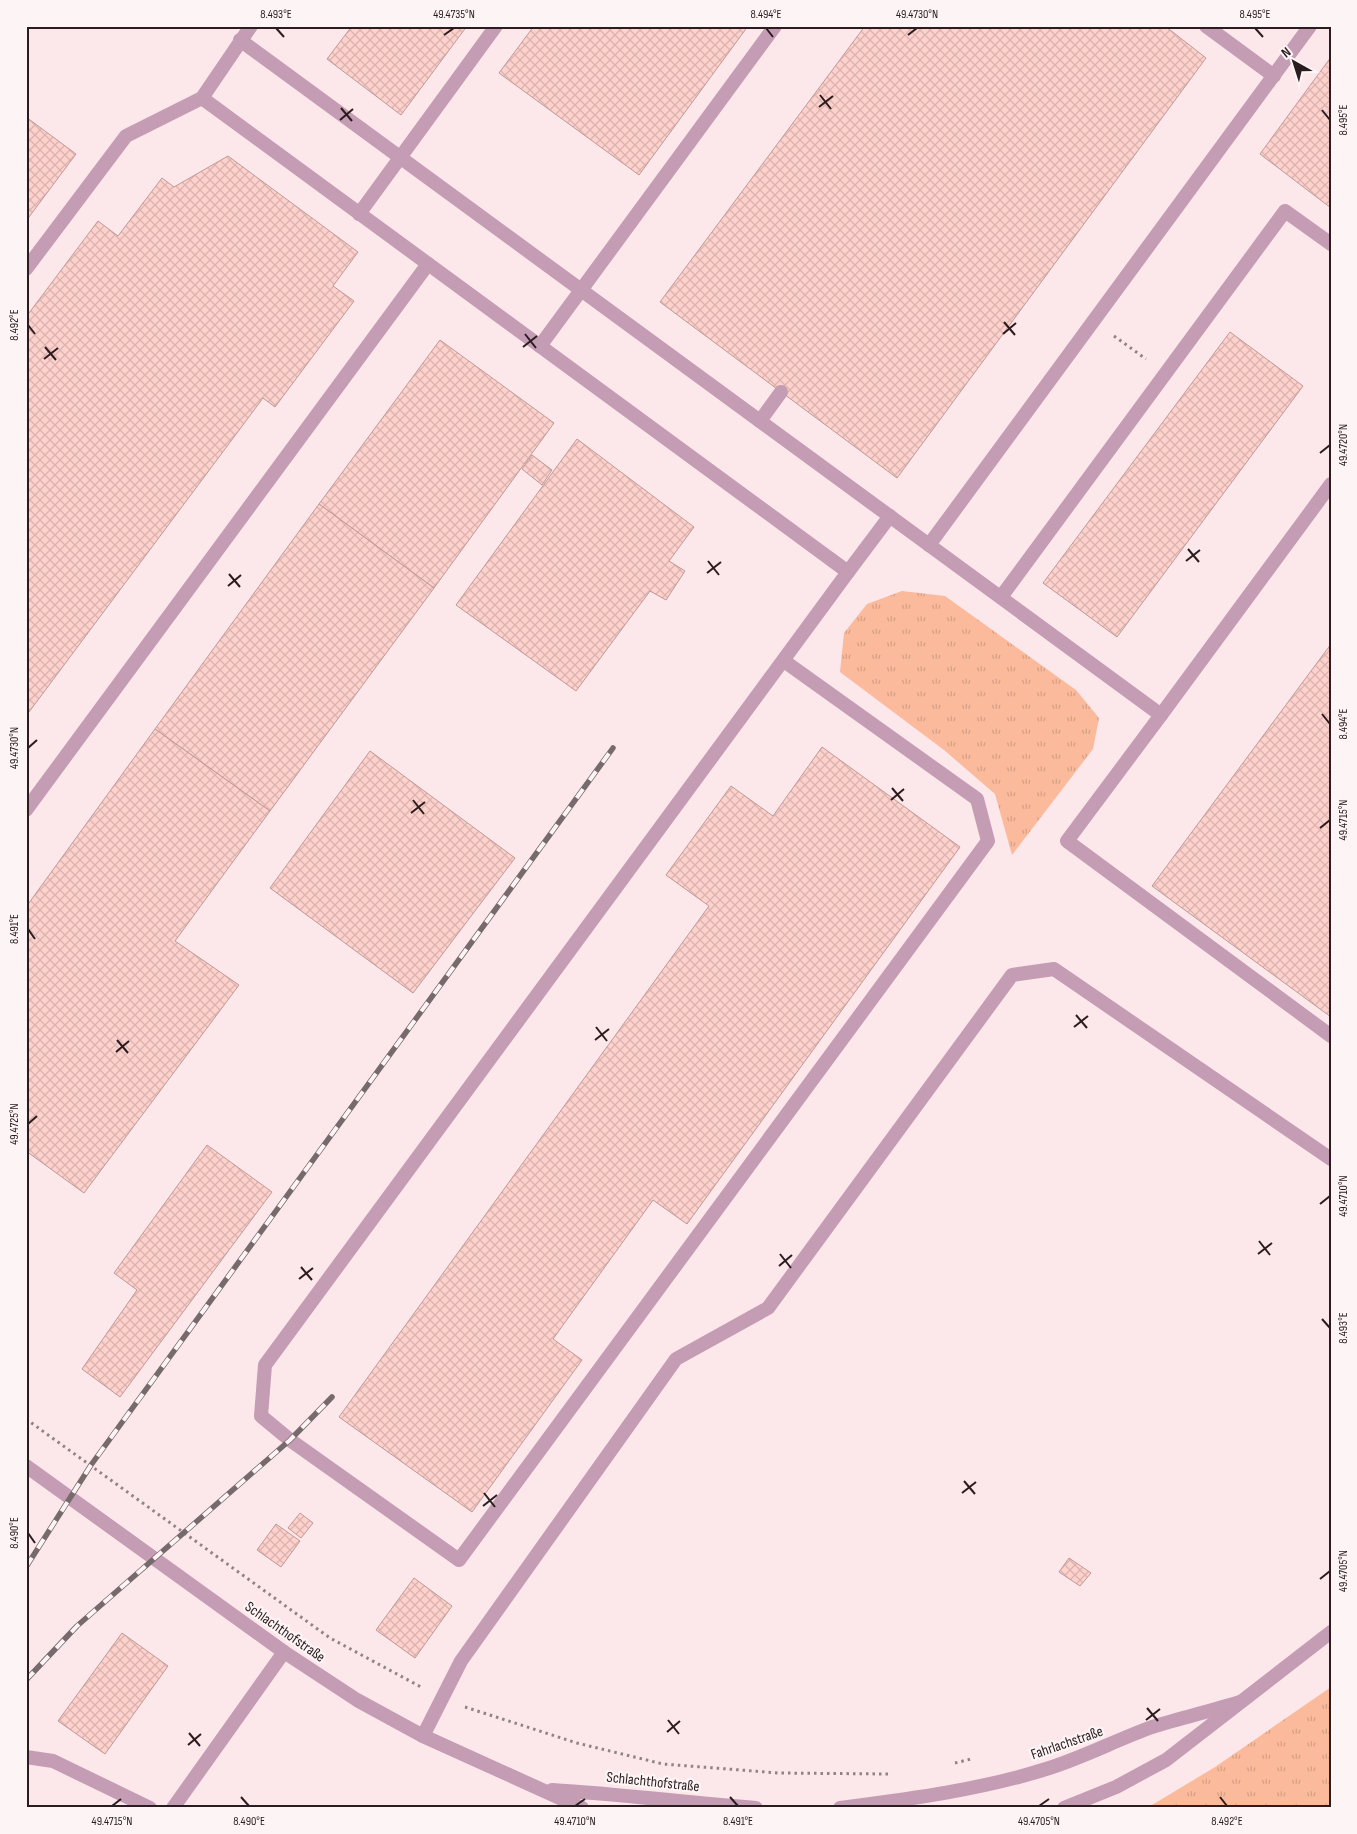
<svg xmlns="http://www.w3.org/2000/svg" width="1357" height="1834" font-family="'Sofia Sans Condensed',sans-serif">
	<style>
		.built { fill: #fce7eb }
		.grass { fill: url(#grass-tufts) }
		.building { fill: url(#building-cross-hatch); stroke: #c09995 }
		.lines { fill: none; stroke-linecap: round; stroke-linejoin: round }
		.path { stroke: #8f8385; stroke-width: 3; stroke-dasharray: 2.5 4; stroke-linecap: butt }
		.service { stroke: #c49cb3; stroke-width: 14 }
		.minor { stroke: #c49cb3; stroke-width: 14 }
		.rail-casing { stroke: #776a6c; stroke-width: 5.5 }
		.rail { stroke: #fcf4f5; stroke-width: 4; stroke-dasharray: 11; stroke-linecap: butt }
		.ticks { fill: none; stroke: #2b1c1f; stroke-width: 2 }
		.labels { text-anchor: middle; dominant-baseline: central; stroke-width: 4.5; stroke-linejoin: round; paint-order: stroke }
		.street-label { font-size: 15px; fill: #2b1c1f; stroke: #fcf4f5 }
		.neatline { fill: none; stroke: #2b1c1f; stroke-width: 2 }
		.ticks-label { font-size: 12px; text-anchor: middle; fill: #2b1c1f }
	</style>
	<defs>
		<pattern id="grass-tufts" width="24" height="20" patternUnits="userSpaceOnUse" patternTransform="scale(1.25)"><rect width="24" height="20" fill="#faba9b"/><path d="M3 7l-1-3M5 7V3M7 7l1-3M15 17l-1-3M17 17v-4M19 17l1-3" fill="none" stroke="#d69f85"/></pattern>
		<pattern id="building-cross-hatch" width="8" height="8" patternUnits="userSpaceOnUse" patternTransform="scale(1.25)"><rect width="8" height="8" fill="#fed1cc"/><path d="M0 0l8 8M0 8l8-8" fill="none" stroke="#dab3af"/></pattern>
	</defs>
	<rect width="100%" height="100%" fill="#fcf4f5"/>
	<polygon class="built" points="26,26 1331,26 1331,1687 1215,1767 1147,1808 26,1808"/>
	<g class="grass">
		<polygon points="902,591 945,596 1076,690 1099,718 1093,749 1012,855 995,794 944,750 840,672 844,633 867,604"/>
		<polygon points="1331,1687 1331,1808 1147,1808 1215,1767"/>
	</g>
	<g class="building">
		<polygon points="352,26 467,26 401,115 327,59"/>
		<polygon points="534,26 748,26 639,175 499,73"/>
		<polygon points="865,26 1165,26 1206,58 897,478 660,302"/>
		<polygon points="1331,57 1331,208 1260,154"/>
		<polygon points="26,117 76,154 26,221"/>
		<polygon points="228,156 358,252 333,286 354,301 275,407 263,398 26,716 26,317 98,221 118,236 162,178 174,187"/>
		<polygon points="1230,332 1303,386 1117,637 1043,583"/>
		<polygon points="440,340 554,423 434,588 319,504"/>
		<polygon points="577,439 694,527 669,561 685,571 666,600 650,591 576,691 456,605"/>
		<polygon points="532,455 552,470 542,485 522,469"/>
		<polygon points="319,504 434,588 270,811 155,729"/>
		<polygon points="1331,644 1331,1017 1152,886"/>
		<polygon points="155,729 270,811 175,941 239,985 84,1193 26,1151 26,907"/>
		<polygon points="822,747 960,847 687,1224 653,1200 553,1339 582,1360 472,1512 339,1417 709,906 666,875 731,786 773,816"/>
		<polygon points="370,751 515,858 413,993 270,888"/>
		<polygon points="207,1145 272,1192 120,1397 82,1369 137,1290 114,1273"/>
		<polygon points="300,1513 313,1523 301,1538 288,1528"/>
		<polygon points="276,1524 300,1541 281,1567 257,1550"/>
		<polygon points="1069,1558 1091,1573 1080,1586 1059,1572"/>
		<polygon points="414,1578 452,1606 415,1658 376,1630"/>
		<polygon points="122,1633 168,1666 105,1754 58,1721"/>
	</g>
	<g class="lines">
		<g class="path">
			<polyline points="1114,336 1146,359"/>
			<polyline points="26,1419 330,1638 421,1687"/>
			<polyline points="465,1707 577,1743 663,1764 779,1773 888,1774"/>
			<polyline points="955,1763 971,1759"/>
		</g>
		<g class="service">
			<polyline points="1206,26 1274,76"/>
			<polyline points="240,40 1161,715 1067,841 1331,1036"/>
			<polyline points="202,98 848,572"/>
			<polyline points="359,214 496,26"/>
			<polyline points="26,269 126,136 202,98 251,26"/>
			<polyline points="540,346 775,26"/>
			<polyline points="760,421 781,392"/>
			<polyline points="929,545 1310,26"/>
			<polyline points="1001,597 1285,211 1331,244"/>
			<polyline points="784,661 977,799 988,841 459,1560 290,1440 261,1416 265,1365 848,572 890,516"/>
			<polyline points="1161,715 1331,484"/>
			<polyline points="26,810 428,264"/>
			<polyline points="423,1736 461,1661 676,1359 768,1308 1012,975 1054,969 1331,1159"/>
		</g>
		<g class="minor">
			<polyline points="26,1466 284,1652 357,1700 423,1736 582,1808"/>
			<polyline points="26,1757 53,1761 150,1808"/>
			<path d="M552,1790C621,1794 688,1803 756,1808"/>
			<polyline points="173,1808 284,1652"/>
			<path d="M840,1808C909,1799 980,1790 1046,1769C1082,1758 1116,1740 1152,1727C1181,1718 1211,1711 1240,1702"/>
			<polyline points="1064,1808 1116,1787 1166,1760 1331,1632"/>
		</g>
		<defs>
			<g id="rail">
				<polyline points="26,1567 91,1465 613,748"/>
				<polyline points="26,1680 77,1626 290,1440 332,1397"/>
			</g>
		</defs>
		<use href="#rail" class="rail-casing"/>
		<use href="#rail" class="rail"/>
	</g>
	<path class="ticks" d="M276,28L284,37M766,28L773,37M1255,28L1263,37M444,35L454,28M908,35L917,28M820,95L831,109M819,107L833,96M341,108L352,121M1322,110L1330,120M340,120L353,109M1004,322L1015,335M28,325L35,334M525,334L536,348M1003,334L1016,323M45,347L56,360M523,347L537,336M44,359L58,348M1320,453L1330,445M1188,549L1199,562M708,561L719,575M1186,561L1200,550M707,573L721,562M229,574L240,587M228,586L241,575M1322,714L1330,724M28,748L37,740M892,788L903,801M413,800L424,814M891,800L904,789M411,813L425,802M1320,828L1330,820M28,929L35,939M1076,1015L1087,1028M596,1027L607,1041M1074,1027L1088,1016M117,1040L128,1053M595,1040L609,1029M116,1052L129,1041M28,1124L37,1116M1320,1204L1330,1196M1259,1241L1270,1255M780,1254L791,1268M1258,1254L1272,1243M779,1266L792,1255M301,1267L312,1280M299,1279L313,1268M1322,1319L1330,1328M964,1481L975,1494M484,1493L495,1507M962,1493L976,1482M483,1506L497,1495M28,1533L35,1543M1320,1579L1330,1571M1147,1708L1158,1721M668,1720L679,1734M1146,1720L1160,1709M667,1732L680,1721M189,1733L200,1746M188,1745L201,1734M241,1797L249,1806M730,1797L738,1806M1220,1797L1227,1806M112,1806L121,1799M575,1806L585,1799M1039,1806L1049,1799"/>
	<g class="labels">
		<g class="street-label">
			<text transform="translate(285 1632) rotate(35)">Schlachthofstraße</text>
			<text transform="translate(1067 1743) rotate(-19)">Fahrlachstraße</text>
			<text transform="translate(653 1782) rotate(6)">Schlachthofstraße</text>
		</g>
	</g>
	<rect width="1357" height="1834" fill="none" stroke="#fcf4f5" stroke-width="55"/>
	<g transform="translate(1294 62) rotate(321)" stroke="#fcf4f5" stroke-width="4" paint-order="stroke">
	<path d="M0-4L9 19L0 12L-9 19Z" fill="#2b1c1f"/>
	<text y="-8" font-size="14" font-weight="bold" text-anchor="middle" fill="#2b1c1f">N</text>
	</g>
	<rect x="28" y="28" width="1302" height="1778" class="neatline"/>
	<g class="ticks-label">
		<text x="276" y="18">8.493°E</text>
		<text x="454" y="18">49.4735°N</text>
		<text x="766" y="18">8.494°E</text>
		<text x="917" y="18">49.4730°N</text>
		<text x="1255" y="18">8.495°E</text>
		<text transform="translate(1343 120) rotate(-90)" y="4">8.495°E</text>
		<text transform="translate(14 325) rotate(-90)" y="4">8.492°E</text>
		<text transform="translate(1343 445) rotate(-90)" y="4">49.4720°N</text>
		<text transform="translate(1343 724) rotate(-90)" y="4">8.494°E</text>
		<text transform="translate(14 748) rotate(-90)" y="4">49.4730°N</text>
		<text transform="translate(1343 820) rotate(-90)" y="4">49.4715°N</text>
		<text transform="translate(14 929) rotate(-90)" y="4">8.491°E</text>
		<text transform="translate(14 1124) rotate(-90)" y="4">49.4725°N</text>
		<text transform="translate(1343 1196) rotate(-90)" y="4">49.4710°N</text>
		<text transform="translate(1343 1328) rotate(-90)" y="4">8.493°E</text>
		<text transform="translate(14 1533) rotate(-90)" y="4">8.490°E</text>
		<text transform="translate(1343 1571) rotate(-90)" y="4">49.4705°N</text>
		<text x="112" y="1825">49.4715°N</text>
		<text x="249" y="1825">8.490°E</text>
		<text x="575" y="1825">49.4710°N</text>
		<text x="738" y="1825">8.491°E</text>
		<text x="1039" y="1825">49.4705°N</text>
		<text x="1227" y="1825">8.492°E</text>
	</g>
</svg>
